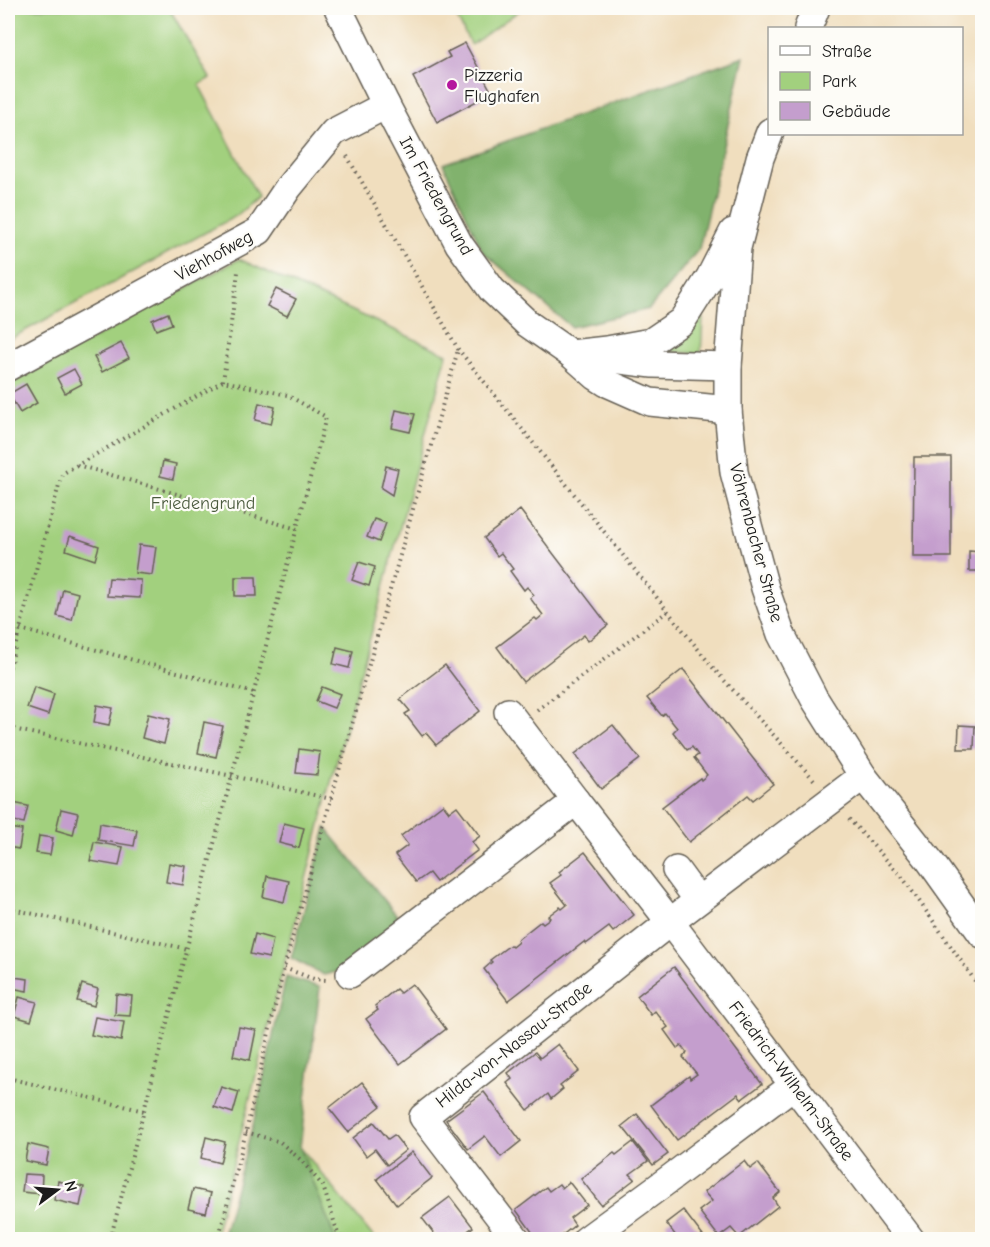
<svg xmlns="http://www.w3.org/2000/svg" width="990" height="1247" font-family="'Comic Neue',sans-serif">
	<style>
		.green { fill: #a2d07e; stroke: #5f764d; stroke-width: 1.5 }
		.forest { fill: #81b26d; stroke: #4e6744; stroke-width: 1.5 }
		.building { fill: #c49ecd }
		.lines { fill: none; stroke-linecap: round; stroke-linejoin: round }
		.minor-casing { stroke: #666055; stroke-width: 30 }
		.path { stroke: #666055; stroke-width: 4; stroke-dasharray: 1.5 4.5; stroke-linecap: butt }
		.minor { stroke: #fff; stroke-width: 27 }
		.poi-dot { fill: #b5179e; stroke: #fdfcf7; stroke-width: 2 }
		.labels { text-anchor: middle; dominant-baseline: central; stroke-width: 4.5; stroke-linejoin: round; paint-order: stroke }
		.poi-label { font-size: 18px; fill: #1c1c1c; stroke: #fdfcf7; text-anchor: start }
		.street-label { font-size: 18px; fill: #1c1c1c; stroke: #fdfcf7 }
		.park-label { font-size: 18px; fill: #4b5b3e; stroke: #fdfcf7 }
	</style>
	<rect width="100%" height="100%" fill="#fdfcf7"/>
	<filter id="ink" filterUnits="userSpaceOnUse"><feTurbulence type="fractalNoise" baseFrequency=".0167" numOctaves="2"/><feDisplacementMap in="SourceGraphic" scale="12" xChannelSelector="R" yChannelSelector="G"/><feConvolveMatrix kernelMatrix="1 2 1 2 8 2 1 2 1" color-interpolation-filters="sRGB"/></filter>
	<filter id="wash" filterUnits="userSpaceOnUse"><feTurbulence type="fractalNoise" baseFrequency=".008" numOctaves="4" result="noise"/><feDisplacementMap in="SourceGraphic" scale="24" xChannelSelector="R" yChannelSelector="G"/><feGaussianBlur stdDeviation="1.35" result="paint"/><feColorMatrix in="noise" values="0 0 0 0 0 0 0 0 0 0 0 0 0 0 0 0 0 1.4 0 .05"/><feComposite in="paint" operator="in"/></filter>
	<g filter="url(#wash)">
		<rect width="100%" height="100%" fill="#f0debe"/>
		<g class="green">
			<polygon points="8,8 169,8 210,78 199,85 258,197 236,216 8,340"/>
			<polygon points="452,8 523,8 471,45"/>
			<polygon points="239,259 447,354 327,797 214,1239 8,1240 8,385"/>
			<path d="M703,317L701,354L663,351C668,347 675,344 680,339C688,332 694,321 703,317Z"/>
			<polygon points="300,1147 375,1239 222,1240"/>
		</g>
		<g class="forest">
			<polygon points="744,56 699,249 649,309 571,327 483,252 443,164"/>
			<polygon points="326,828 403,923 351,968 324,975 291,958"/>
			<polygon points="286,977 320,987 300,1147 334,1236 333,1240 222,1239 253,1125"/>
		</g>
		<g id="blocks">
			<g class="building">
				<polygon points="465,43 492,93 437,122 413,77 450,57 447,52"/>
				<polygon points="276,289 296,299 287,316 267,306"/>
				<polygon points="168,313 172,324 156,330 152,320"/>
				<polygon points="121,343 129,358 102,372 94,357"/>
				<polygon points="74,369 82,384 65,393 57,378"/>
				<polygon points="26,384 37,403 20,413 9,394"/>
				<polygon points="259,403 275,407 271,424 255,420"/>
				<polygon points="396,410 415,414 410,432 392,428"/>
				<polygon points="914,457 951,457 951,557 913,557"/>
				<polygon points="163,461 176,464 173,479 160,476"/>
				<polygon points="386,466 398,469 392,495 381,488"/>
				<polygon points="520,510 608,625 588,641 584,635 523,682 497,647 535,618 537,620 543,615 530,598 534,595 527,587 524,590 510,571 513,569 501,553 497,556 484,538"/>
				<polygon points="374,519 386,523 379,542 367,537"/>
				<polygon points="70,536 99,546 95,560 66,550"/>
				<polygon points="139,545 156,547 152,575 135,573"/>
				<polygon points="969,551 982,552 982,571 969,571"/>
				<polygon points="359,562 375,567 369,586 352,580"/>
				<polygon points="235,577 256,577 257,596 235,596"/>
				<polygon points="109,578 141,580 140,598 107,596"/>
				<polygon points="63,589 78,593 72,620 57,616"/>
				<polygon points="337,647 353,651 349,668 333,664"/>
				<polygon points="445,665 480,711 436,745 426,733 422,736 405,714 410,711 400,699"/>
				<polygon points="683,669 773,784 753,800 748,795 689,842 662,807 700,778 701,780 707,775 694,758 698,755 692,747 687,750 673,732 677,728 665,713 662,716 647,698"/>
				<polygon points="34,687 54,694 48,715 27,708"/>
				<polygon points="322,687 340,694 334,708 316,701"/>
				<polygon points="97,705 113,708 109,725 94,722"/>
				<polygon points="148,714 170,719 164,744 142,738"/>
				<polygon points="204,722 223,726 216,757 198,753"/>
				<polygon points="613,725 640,759 601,789 575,754"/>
				<polygon points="959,725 975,726 974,749 958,749"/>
				<polygon points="299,749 320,752 317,775 296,773"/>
				<polygon points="8,802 28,806 24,823 8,820"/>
				<polygon points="443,804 449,812 457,806 480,836 472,842 478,850 436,882 429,873 416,882 395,855 408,845 401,836"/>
				<polygon points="61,809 78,813 73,835 56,830"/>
				<polygon points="100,823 137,830 134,846 98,840"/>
				<polygon points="284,823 304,828 299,848 279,843"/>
				<polygon points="8,828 22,830 19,849 8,847"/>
				<polygon points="39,836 53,838 50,855 36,853"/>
				<polygon points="94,842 123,847 119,866 90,861"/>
				<polygon points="585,852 634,915 613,932 609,927 586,944 584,942 508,1001 484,969 492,962 490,960 510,945 512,947 518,942 517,940 541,921 543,923 550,918 548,916 560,907 562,909 567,905 550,883 561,875 559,872"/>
				<polygon points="169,863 186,866 183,885 166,882"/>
				<polygon points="267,876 289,881 284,902 263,897"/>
				<polygon points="255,934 273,939 269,958 250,954"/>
				<polygon points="674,967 762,1084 742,1099 738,1094 677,1140 651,1105 689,1076 690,1079 697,1074 683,1057 687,1053 681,1045 677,1048 664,1030 668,1027 655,1011 651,1015 637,996"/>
				<polygon points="13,977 28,979 27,991 11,988"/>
				<polygon points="82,984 98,989 94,1006 77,1001"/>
				<polygon points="412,984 446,1029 400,1064 366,1019 378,1010 375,1006 396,989 400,993"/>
				<polygon points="116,994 132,996 130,1016 115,1015"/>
				<polygon points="19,997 37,1002 31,1021 14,1016"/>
				<polygon points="95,1017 124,1022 121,1041 91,1035"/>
				<polygon points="239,1027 256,1030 250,1060 233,1056"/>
				<polygon points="558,1044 579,1071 560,1086 563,1089 551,1099 548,1094 528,1110 507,1083 512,1079 508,1073 535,1052 540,1058"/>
				<polygon points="362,1082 381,1106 348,1132 329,1108"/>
				<polygon points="221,1087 239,1092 233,1113 214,1107"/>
				<polygon points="484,1092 521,1141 501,1157 485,1136 468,1149 446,1120"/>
				<polygon points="637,1114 668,1154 653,1165 622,1126"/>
				<polygon points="374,1122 388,1139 394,1135 406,1150 387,1165 375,1149 366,1156 353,1138"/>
				<polygon points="206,1137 225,1142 220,1163 201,1158"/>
				<polygon points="633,1142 648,1161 630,1174 635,1179 601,1205 581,1179 614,1153 616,1155"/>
				<polygon points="28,1144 49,1149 46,1165 25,1161"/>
				<polygon points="412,1152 432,1178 397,1205 377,1179"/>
				<polygon points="744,1161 750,1169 758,1163 780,1192 773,1198 778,1206 739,1237 731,1228 719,1237 699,1211 712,1201 704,1192"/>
				<polygon points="24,1174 42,1175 41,1194 22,1192"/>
				<polygon points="58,1181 84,1187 80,1206 54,1200"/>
				<polygon points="569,1182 587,1205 570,1218 575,1225 556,1240 538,1240 516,1210 546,1187 549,1191 559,1184 562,1188"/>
				<polygon points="193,1189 211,1193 206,1213 188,1209"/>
				<polygon points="450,1197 473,1227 464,1234 468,1240 439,1240 422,1218"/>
				<polygon points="683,1210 706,1240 679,1240 666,1223"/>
			</g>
		</g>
	</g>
	<g filter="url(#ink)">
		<use href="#blocks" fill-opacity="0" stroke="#666055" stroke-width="1.5"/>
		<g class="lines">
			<defs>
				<g id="minor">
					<polyline points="338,8 386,105 459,244 492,290 528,324 571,354 596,376 607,383 650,402 728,410"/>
					<polyline points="808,28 816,8"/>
					<polyline points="770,132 760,158 737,248 728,366 728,410 734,472 748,525 765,588 781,634 814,698 863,776 930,861 982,934"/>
					<polyline points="571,354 607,350 651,342 682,321 710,277 733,232"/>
					<polyline points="605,358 653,364 728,366"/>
					<polyline points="8,367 259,231 288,188 334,132 386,105"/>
					<polyline points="508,712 576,801"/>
					<polyline points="863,776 670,922 911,1240"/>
					<polyline points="676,870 698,900"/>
					<polyline points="350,974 576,801 670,922 423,1117 517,1240"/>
					<polyline points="586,1240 672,1177 794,1085"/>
				</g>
			</defs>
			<use href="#minor" class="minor-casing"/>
			<g class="path">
				<polyline points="347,156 458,349 714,669 816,782"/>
				<polyline points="223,381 238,272"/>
				<polyline points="77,465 297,529"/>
				<polyline points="20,629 254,693"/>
				<polyline points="8,673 62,474 223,381 287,395 326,417 110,1240"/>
				<polyline points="537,710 668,611"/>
				<polyline points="8,728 232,776 331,799"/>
				<polyline points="849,819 903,878 982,991"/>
				<polyline points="8,908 187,949"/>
				<polyline points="284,968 314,979 326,980"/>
				<polyline points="8,1078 144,1111"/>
				<polyline points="246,1132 280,1142 301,1160 323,1186 340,1240"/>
				<polyline points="218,1240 246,1132 284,968 331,799 458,350"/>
			</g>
			<use href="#minor" class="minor"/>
		</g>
	</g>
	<circle class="poi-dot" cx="452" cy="85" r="6"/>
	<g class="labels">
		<g class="poi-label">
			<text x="464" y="75">Pizzeria<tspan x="464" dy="21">Flughafen</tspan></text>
		</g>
		<g class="street-label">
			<text transform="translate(436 196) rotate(61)">Im Friedengrund</text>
			<text transform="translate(214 256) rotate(-29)">Viehhofweg</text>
			<text transform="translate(756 543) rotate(75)">Vöhrenbacher Straße</text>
			<text transform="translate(514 1045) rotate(-38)">Hilda-von-Nassau-Straße</text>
			<text transform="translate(791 1081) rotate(53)">Friedrich-Wilhelm-Straße</text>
		</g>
		<g class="park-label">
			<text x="203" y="503">Friedengrund</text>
		</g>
	</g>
	<rect width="990" height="1247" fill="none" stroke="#fdfcf7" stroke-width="30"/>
	<rect x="768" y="27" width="195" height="108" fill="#fdfcf7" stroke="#a3a29f" stroke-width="1.5"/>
	<rect x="780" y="46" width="30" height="9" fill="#ffffff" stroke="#a3a29f" stroke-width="1.5"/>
	<text x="822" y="57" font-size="18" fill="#1c1c1c">Straße</text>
	<rect x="780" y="72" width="30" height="18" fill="#a2d07e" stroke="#a3a29f" stroke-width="1.5"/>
	<text x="822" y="87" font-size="18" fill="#1c1c1c">Park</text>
	<rect x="780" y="102" width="30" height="18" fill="#c49ecd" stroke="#a3a29f" stroke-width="1.5"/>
	<text x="822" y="117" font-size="18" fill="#1c1c1c">Gebäude</text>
	<g transform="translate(57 1190) rotate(74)" stroke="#fdfcf7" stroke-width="4.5" paint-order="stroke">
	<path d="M0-4.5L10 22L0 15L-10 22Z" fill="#1c1c1c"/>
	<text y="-9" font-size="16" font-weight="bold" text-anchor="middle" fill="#1c1c1c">N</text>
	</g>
</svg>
